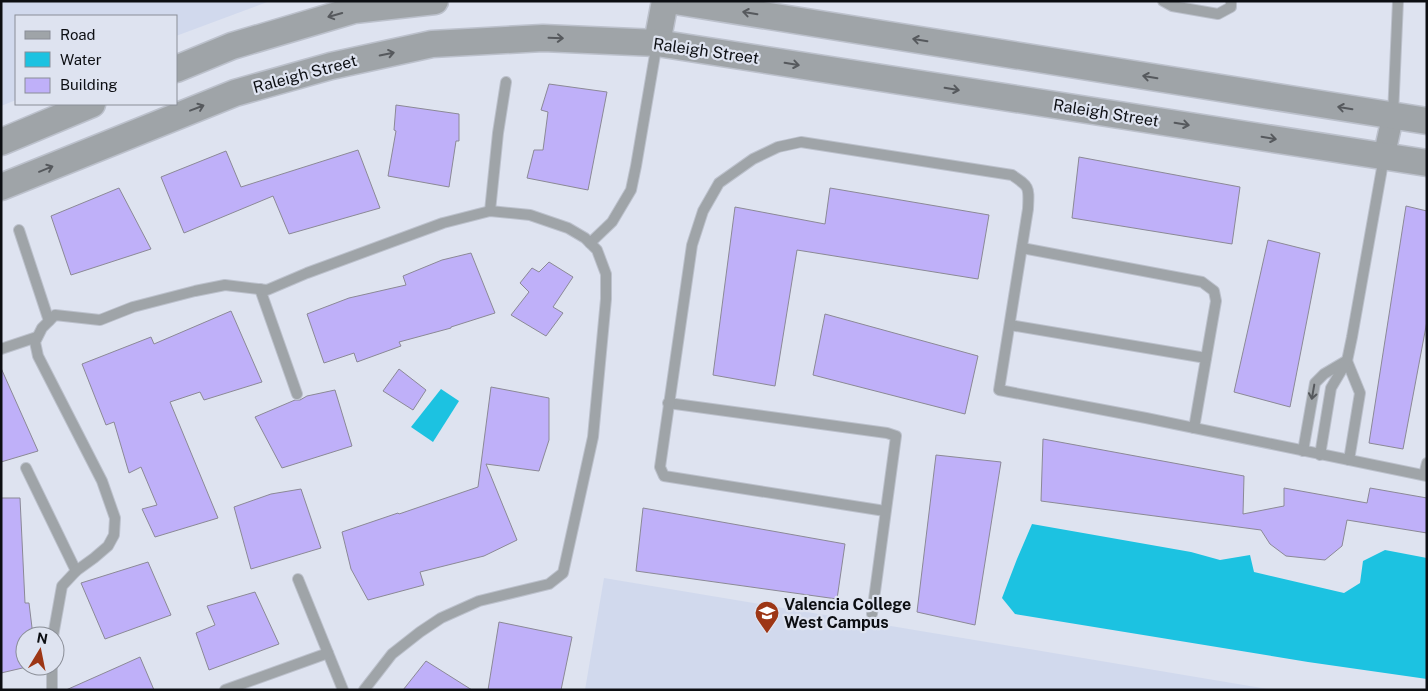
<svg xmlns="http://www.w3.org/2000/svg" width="1428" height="691" font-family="'Public Sans',sans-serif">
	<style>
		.built { fill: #d1d9ed }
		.water { fill: #1cc2e1 }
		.building { fill: #bfb0f9; stroke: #8b8996 }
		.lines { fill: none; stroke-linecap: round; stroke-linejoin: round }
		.service-casing { stroke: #bcc1cc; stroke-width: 12 }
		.minor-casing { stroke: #bcc1cc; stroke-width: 24 }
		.tertiary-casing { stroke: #bcc1cc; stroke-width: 29 }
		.service { stroke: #9fa4a8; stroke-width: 10 }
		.minor { stroke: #9fa4a8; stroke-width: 21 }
		.tertiary { stroke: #9fa4a8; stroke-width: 26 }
		.oneway { stroke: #56595d }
		.labels { text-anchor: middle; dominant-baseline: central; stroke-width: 4.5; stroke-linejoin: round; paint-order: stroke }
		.street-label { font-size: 16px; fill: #0c0e12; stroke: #dee3f0 }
		.poi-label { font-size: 16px; font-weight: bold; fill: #0c0e12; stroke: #dee3f0; text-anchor: start }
	</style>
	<rect width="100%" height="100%" fill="#dee3f0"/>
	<g class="built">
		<polygon points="1,1 270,1 176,36 176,16 16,16 16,100 1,106"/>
		<polygon points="604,578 1274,690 585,690"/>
	</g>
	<g class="water">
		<polygon points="441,389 459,401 433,442 411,427"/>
		<polygon points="1032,524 1191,552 1220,560 1250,555 1254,572 1344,593 1360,583 1363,561 1385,550 1427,558 1427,679 1308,662 1015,614 1002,598 1017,559"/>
	</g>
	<g class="building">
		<polygon points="549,84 607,92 588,190 527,178 534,150 543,150 548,112 541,110"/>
		<polygon points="396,105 459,114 459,141 456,141 449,187 388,176 396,131 394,130"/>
		<polygon points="358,150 380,208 289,234 273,196 184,233 161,177 226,151 241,187"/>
		<polygon points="1079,157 1240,187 1232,244 1072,218"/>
		<polygon points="119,188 151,249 71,275 51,216"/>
		<polygon points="830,188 989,215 978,279 797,250 775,386 713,375 735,207 825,224"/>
		<polygon points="1406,206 1427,211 1427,321 1403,449 1369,443"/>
		<polygon points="1268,240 1320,253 1290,407 1234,392"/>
		<polygon points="471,253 495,313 451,327 451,328 399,342 401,346 357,362 354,353 324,363 307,314 349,298 406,285 403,276 442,260"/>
		<polygon points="549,262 573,277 553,307 563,313 546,336 511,315 529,292 520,283 532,268 539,272"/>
		<polygon points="231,311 262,382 204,400 200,392 170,402 218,518 155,537 142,509 157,505 141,467 129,473 114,422 106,425 82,364 151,337 154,344"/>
		<polygon points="825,314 978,356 965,414 813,375"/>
		<polygon points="1,368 38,451 1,462"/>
		<polygon points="399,369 426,390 413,410 383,391"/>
		<polygon points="491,387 549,398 549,440 539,471 486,464 517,540 484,556 420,572 424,585 368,600 351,569 342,532 398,513 399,514 478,487"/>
		<polygon points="335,390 352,446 282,468 255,417 295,400 300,400 307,396"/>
		<polygon points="1043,439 1244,476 1243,514 1284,506 1284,488 1367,503 1370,488 1427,498 1427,533 1347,520 1342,546 1325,560 1286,556 1270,544 1261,530 1041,501"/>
		<polygon points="936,455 1001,462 975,625 917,612"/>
		<polygon points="301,489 321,548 251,569 234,507 271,494"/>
		<polygon points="1,498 20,498 25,603 29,603 33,636 25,636 25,666 31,666 1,673"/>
		<polygon points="643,508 845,544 837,599 636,571"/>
		<polygon points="148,562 171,615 105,639 81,583"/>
		<polygon points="255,592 279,644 209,670 196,633 215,625 207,606"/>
		<polygon points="499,622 572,637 561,690 488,690"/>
		<polygon points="140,657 154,690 66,690 120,666"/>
		<polygon points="426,661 472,690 403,690"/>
	</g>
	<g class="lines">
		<defs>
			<g id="service">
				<polyline points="1163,1 1172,6 1218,14 1231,7 1231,1"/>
				<polyline points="1393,115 1398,1"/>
				<polyline points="490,211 498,133 506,82"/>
				<polyline points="19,230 49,321"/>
				<polyline points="590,243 612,222 631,190 636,166 657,43"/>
				<polyline points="1022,248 1202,282 1214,291 1216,301 1194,428"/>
				<polyline points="260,289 297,394"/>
				<polyline points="1010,325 1206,358"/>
				<polyline points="1,349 37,337"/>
				<polyline points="1347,361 1360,393 1349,460"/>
				<polyline points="668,403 887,433 896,436 872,614"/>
				<polyline points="1303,451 1315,383 1324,374 1346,361"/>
				<polyline points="1320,455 1331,388 1347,361 1352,337 1384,157"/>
				<polyline points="26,468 76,571"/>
				<polyline points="1424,475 1427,463"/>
				<path d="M885,511L664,476L660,467L692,245L703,211L719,183L753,159L778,147L801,142L1012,175C1030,187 1029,187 1028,209L999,390L1146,418L1427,476"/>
				<polyline points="298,579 343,690"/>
				<polyline points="53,636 62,586 76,571 94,558 108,546 114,535 115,518 102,481 38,356 35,342 42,328 55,315 100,320 133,307 195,291 225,285 267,290 307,273 443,223 490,211 530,215 568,228 585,238 597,250 606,274 606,299 593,437 563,573 549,584 479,601 441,618 420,632 392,654 364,690"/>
				<polyline points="52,690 52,666"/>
				<polyline points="225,690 328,653"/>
			</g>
			<polyline id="minor" points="1384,156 1393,115"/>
			<g id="tertiary">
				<polyline points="675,1 1427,121"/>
				<polyline points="657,43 665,1"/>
				<polyline points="176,69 232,46 354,10 435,1"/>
				<polyline points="1,142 92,104"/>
				<polyline points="1,187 235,93 331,66 432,44 543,38 657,43 1427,163"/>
			</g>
		</defs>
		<use href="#service" class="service-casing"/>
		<use href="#minor" class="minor-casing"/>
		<use href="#tertiary" class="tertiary-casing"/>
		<use href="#service" class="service"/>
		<use href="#minor" class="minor"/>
		<use href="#tertiary" class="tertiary"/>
	</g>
	<defs><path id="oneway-shaft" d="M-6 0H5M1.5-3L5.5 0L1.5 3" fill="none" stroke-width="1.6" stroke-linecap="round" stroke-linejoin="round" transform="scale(1.25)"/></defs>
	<g class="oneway">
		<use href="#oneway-shaft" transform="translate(750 13) rotate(-171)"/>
		<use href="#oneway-shaft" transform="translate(335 15) rotate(164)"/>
		<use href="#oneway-shaft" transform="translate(556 38) rotate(2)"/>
		<use href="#oneway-shaft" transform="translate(920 40) rotate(-171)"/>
		<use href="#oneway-shaft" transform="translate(387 54) rotate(-12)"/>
		<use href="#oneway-shaft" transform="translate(792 64) rotate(9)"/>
		<use href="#oneway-shaft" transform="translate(1150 77) rotate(-171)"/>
		<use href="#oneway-shaft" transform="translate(952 89) rotate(9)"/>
		<use href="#oneway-shaft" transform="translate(197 108) rotate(-21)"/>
		<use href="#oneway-shaft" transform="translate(1345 108) rotate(-171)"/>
		<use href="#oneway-shaft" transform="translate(1182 124) rotate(9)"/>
		<use href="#oneway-shaft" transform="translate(1269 138) rotate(9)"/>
		<use href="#oneway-shaft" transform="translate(46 169) rotate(-22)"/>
		<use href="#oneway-shaft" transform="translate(1313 392) rotate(100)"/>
	</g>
	<defs>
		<symbol id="university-pin" viewBox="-11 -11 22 30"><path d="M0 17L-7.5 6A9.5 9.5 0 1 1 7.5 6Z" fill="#9d3615" stroke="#dee3f0"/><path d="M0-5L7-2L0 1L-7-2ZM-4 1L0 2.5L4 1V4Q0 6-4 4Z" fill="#fff"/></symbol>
	</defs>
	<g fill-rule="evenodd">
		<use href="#university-pin" x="753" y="599" width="28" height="38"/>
	</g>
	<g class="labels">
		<g class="street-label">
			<text transform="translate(706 51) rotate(8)">Raleigh Street</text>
			<text transform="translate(305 74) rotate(-15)">Raleigh Street</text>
			<text transform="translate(1106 113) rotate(9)">Raleigh Street</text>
		</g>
		<g class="poi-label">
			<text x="784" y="604">Valencia College<tspan x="784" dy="18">West Campus</tspan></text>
		</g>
	</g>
	<rect width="1428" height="691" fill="none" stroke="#0c0e12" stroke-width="5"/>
	<rect x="15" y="15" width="162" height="90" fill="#dee3f0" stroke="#8a8e97"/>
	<rect x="25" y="31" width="25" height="8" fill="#9fa4a8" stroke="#8a8e97"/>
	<text x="60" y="40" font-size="15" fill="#0c0e12">Road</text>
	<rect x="25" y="52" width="25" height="15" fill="#1cc2e1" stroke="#8a8e97"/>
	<text x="60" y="65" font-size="15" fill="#0c0e12">Water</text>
	<rect x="25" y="78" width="25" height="15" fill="#bfb0f9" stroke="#8a8e97"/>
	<text x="60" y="90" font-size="15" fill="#0c0e12">Building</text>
	<g transform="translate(40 651) rotate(10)"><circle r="24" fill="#dee3f0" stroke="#8a8e97"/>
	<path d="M0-4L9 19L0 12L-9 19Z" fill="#9d3615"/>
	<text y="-8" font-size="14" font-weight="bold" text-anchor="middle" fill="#0c0e12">N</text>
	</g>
</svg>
